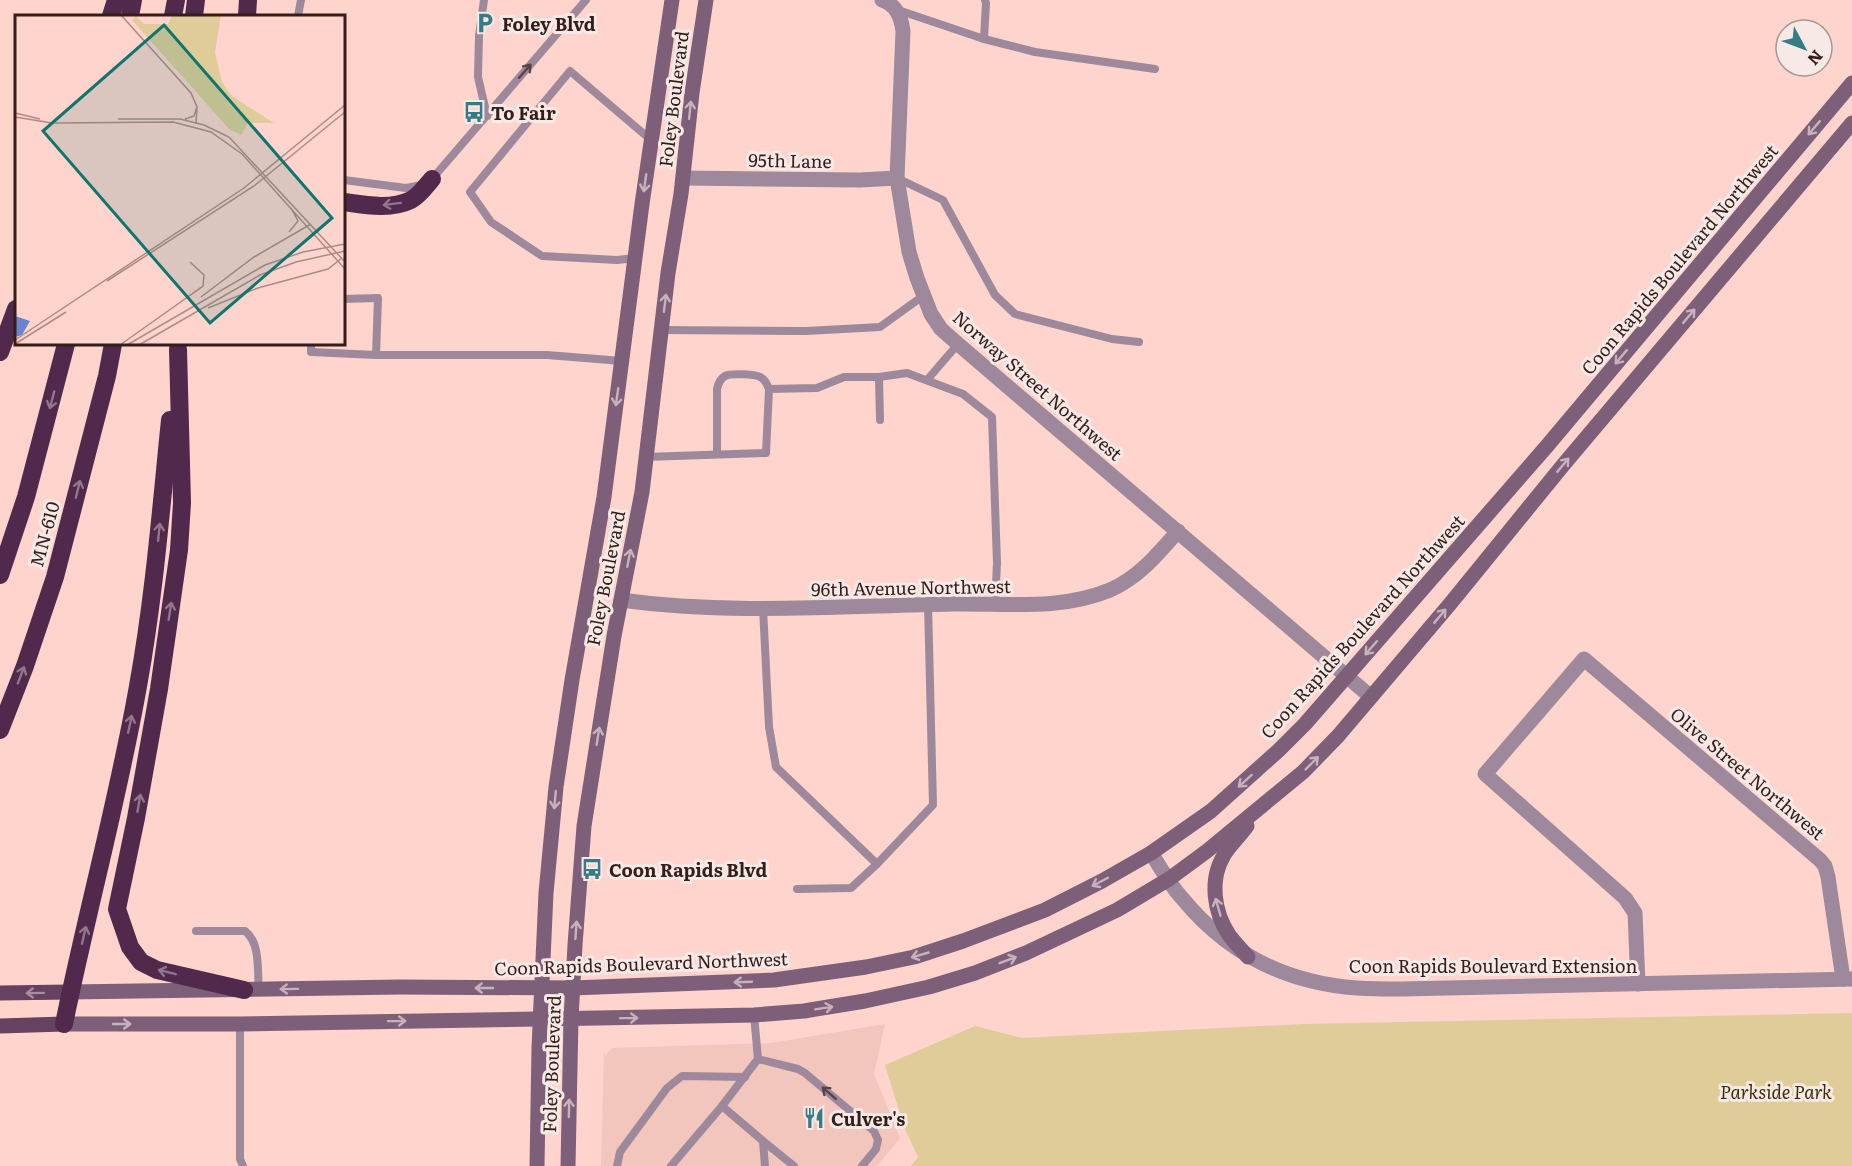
<svg xmlns="http://www.w3.org/2000/svg" width="1852" height="1166" font-family="Literata,serif">
	<style>
		.built { fill: #f2c5bd }
		.green { fill: #dfcc99 }
		.lines { fill: none; stroke-linecap: round; stroke-linejoin: round }
		.service { stroke: #9d899b; stroke-width: 8 }
		.minor { stroke: #9d899b; stroke-width: 15 }
		.tertiary { stroke: #9d899b; stroke-width: 15 }
		.secondary { stroke: #7d5f7a; stroke-width: 15 }
		.primary { stroke: #654262; stroke-width: 15 }
		.motorway { stroke: #50294d; stroke-width: 18 }
		.oneway { stroke: #594346 }
		.oneway2 { stroke: #c6b2bb }
		.oneway3 { stroke: #93768a }
		.oneway4 { stroke: #a78d9d }
		.labels { text-anchor: middle; dominant-baseline: central; stroke-width: 6; stroke-linejoin: round; paint-order: stroke }
		.poi-label { font-size: 18px; font-weight: bold; fill: #351d19; stroke: #f7e9e6; text-anchor: start }
		.street-label { font-size: 18px; fill: #351d19; stroke: #f7e9e6 }
		.park-label { font-size: 18px; font-style: italic; fill: #3c2f06; stroke: #f7e9e6 }
		.inset-road { fill: none; stroke: #ae8b85; stroke-width: 1.5 }
		.view { fill: #0f766e; fill-opacity: 0.15; stroke: #0f766e; stroke-width: 3 }
		.inset-edge { fill: none; stroke: #351d19; stroke-width: 3 }
	</style>
	<rect width="100%" height="100%" fill="#fed4cd"/>
	<polygon class="built" points="885,1024 874,1074 900,1138 877,1166 601,1166 604,1050 605,1056 612,1048 771,1043"/>
	<polygon class="green" points="1852,1013 1852,1166 911,1166 918,1157 904,1127 885,1065 975,1026 1022,1038 1304,1024"/>
	<g class="lines">
		<g class="service">
			<polyline points="484,0 479,36 478,77 487,116"/>
			<polyline points="898,10 984,39 1035,52 1155,69"/>
			<polyline points="298,16 301,0"/>
			<polyline points="984,39 986,3 985,0"/>
			<polyline points="897,178 943,200 995,295 1015,314 1112,339 1139,342"/>
			<polyline points="432,179 586,0"/>
			<polyline points="344,180 406,188 422,185"/>
			<polyline points="635,258 617,260 542,256 491,222 470,192 570,71 651,140"/>
			<polyline points="344,299 378,298 376,355"/>
			<polyline points="661,330 806,331 880,327 923,296"/>
			<polyline points="311,344 311,352 376,355 547,355 622,361"/>
			<polyline points="879,377 880,420"/>
			<polyline points="927,380 958,344"/>
			<path d="M717,454V389C718,384 720,379 725,376C730,373 756,374 760,377C765,379 767,384 769,389"/>
			<polyline points="645,457 766,453 769,389 817,388 844,377 879,377 907,373 963,394 992,417 997,563 995,605"/>
			<polyline points="763,608 769,727 776,767 877,864 933,805 928,604"/>
			<polyline points="797,889 851,888 877,864"/>
			<path d="M196,931H245C261,943 257,972 259,990"/>
			<polyline points="754,1015 758,1059 722,1106 763,1141 765,1166"/>
			<polyline points="240,1024 240,1159 243,1166"/>
			<polyline points="758,1059 798,1069 805,1073 874,1131 878,1140 876,1149 862,1166"/>
			<polyline points="763,1141 794,1166"/>
			<polyline points="617,1166 620,1152 667,1088 682,1076 745,1077"/>
			<polyline points="671,1166 722,1106"/>
		</g>
		<g class="minor">
			<path d="M882,0C896,5 901,16 903,31L897,178L909,252L917,278L931,314L941,329L958,344L1371,697"/>
			<polyline points="683,178 860,180 897,178"/>
			<path d="M621,600C730,615 842,606 953,604C1006,603 1059,611 1110,590C1138,578 1158,554 1178,531"/>
			<polyline points="1638,984 1635,913 1625,898 1485,774 1584,659 1820,860 1825,866 1828,877 1843,979"/>
		</g>
		<path class="tertiary" d="M1151,853C1161,868 1170,885 1182,898C1227,953 1285,983 1357,988C1372,989 1387,989 1403,989L1852,979"/>
		<g class="secondary">
			<path d="M1247,826C1240,836 1230,845 1224,855C1209,880 1214,912 1229,935C1235,943 1242,950 1248,957"/>
			<polyline points="70,992 400,987 573,988 774,980 866,967 914,957 963,941 1045,910 1102,881 1151,853 1211,811 1279,750 1305,724 1547,446 1852,83"/>
			<polyline points="64,1024 240,1024 598,1018 754,1015 804,1011 865,1001 929,987 975,973 1026,953 1117,910 1169,879 1207,851 1303,772 1338,736 1450,604 1564,464 1852,123"/>
			<polyline points="537,1166 539,1048 546,893 556,787 572,680 604,497 642,204 672,0"/>
			<polyline points="568,1166 571,1019 575,945 584,826 614,636 642,492 668,273 681,194 692,93 706,0"/>
		</g>
		<g class="primary">
			<polyline points="0,993 70,992"/>
			<polyline points="0,1026 64,1024"/>
		</g>
		<g class="motorway">
			<polyline points="111,16 116,0"/>
			<polyline points="130,16 133,0"/>
			<polyline points="173,16 176,0"/>
			<polyline points="194,16 196,0"/>
			<polyline points="247,16 248,0"/>
			<path d="M344,202C365,205 391,210 411,200C419,196 426,186 432,179"/>
			<polyline points="178,349 182,503 179,550 159,689 136,818 117,909 130,947 141,962 157,970 244,990"/>
			<polyline points="0,352 16,309"/>
			<polyline points="0,575 26,497 66,344"/>
			<polyline points="0,730 25,666 55,577 107,376 113,344"/>
			<path d="M64,1024C87,911 118,800 138,686C154,598 161,509 170,420"/>
		</g>
	</g>
	<defs><path id="oneway-shaft" d="M-6 0H5M1.5-3L5.5 0L1.5 3" fill="none" stroke-width="1.6" stroke-linecap="round" stroke-linejoin="round" transform="scale(1.5)"/></defs>
	<g class="oneway">
		<use href="#oneway-shaft" transform="translate(525 71) rotate(-49)"/>
		<use href="#oneway-shaft" transform="translate(829 1093) rotate(-139)"/>
	</g>
	<g class="oneway2">
		<use href="#oneway-shaft" transform="translate(690 110) rotate(-84)"/>
		<use href="#oneway-shaft" transform="translate(1814 128) rotate(130)"/>
		<use href="#oneway-shaft" transform="translate(645 183) rotate(98)"/>
		<use href="#oneway-shaft" transform="translate(665 303) rotate(-83)"/>
		<use href="#oneway-shaft" transform="translate(1689 316) rotate(-50)"/>
		<use href="#oneway-shaft" transform="translate(1621 357) rotate(130)"/>
		<use href="#oneway-shaft" transform="translate(617 397) rotate(98)"/>
		<use href="#oneway-shaft" transform="translate(1563 465) rotate(-50)"/>
		<use href="#oneway-shaft" transform="translate(629 558) rotate(-79)"/>
		<use href="#oneway-shaft" transform="translate(1440 616) rotate(-50)"/>
		<use href="#oneway-shaft" transform="translate(1371 648) rotate(131)"/>
		<use href="#oneway-shaft" transform="translate(598 736) rotate(-81)"/>
		<use href="#oneway-shaft" transform="translate(1312 763) rotate(-45)"/>
		<use href="#oneway-shaft" transform="translate(1245 781) rotate(138)"/>
		<use href="#oneway-shaft" transform="translate(555 800) rotate(95)"/>
		<use href="#oneway-shaft" transform="translate(1100 882) rotate(152)"/>
		<use href="#oneway-shaft" transform="translate(1218 907) rotate(-106)"/>
		<use href="#oneway-shaft" transform="translate(576 930) rotate(-86)"/>
		<use href="#oneway-shaft" transform="translate(920 955) rotate(164)"/>
		<use href="#oneway-shaft" transform="translate(1008 960) rotate(-21)"/>
		<use href="#oneway-shaft" transform="translate(743 982) rotate(178)"/>
		<use href="#oneway-shaft" transform="translate(484 988) rotate(-180)"/>
		<use href="#oneway-shaft" transform="translate(289 989) rotate(179)"/>
		<use href="#oneway-shaft" transform="translate(824 1008) rotate(-9)"/>
		<use href="#oneway-shaft" transform="translate(629 1018) rotate(-1)"/>
		<use href="#oneway-shaft" transform="translate(397 1021) rotate(-1)"/>
		<use href="#oneway-shaft" transform="translate(122 1024)"/>
		<use href="#oneway-shaft" transform="translate(569 1108) rotate(-89)"/>
	</g>
	<g class="oneway3">
		<use href="#oneway-shaft" transform="translate(392 204) rotate(173)"/>
		<use href="#oneway-shaft" transform="translate(52 400) rotate(105)"/>
		<use href="#oneway-shaft" transform="translate(78 489) rotate(-76)"/>
		<use href="#oneway-shaft" transform="translate(159 532) rotate(-84)"/>
		<use href="#oneway-shaft" transform="translate(170 611) rotate(-81)"/>
		<use href="#oneway-shaft" transform="translate(21 675) rotate(-69)"/>
		<use href="#oneway-shaft" transform="translate(130 724) rotate(-78)"/>
		<use href="#oneway-shaft" transform="translate(139 803) rotate(-80)"/>
		<use href="#oneway-shaft" transform="translate(84 935) rotate(-77)"/>
		<use href="#oneway-shaft" transform="translate(167 972) rotate(-166)"/>
	</g>
	<use class="oneway4" href="#oneway-shaft" transform="translate(35 993) rotate(179)"/>
	<defs>
		<symbol id="parking-bare" viewBox="-9 -9 18 18"><path d="M-3.5-5.5H1a3.5 3.5 0 0 1 0 7H-1V5.5H-3.5ZM-1-3.4V-.6H.8a1.4 1.4 0 0 0 0-2.8Z" fill="#357c87" stroke="#f7e9e6" stroke-width="2.5" paint-order="stroke"/></symbol>
		<symbol id="bus-bare" viewBox="-9 -9 18 18"><path d="M-5-6H5V4H4V6H2V4H-2V6H-4V4H-5ZM-3.5-4V0h7V-4ZM-3.5 1.2v1.5H-2V1.2ZM2 1.2v1.5H3.5V1.2Z" fill="#357c87" stroke="#f7e9e6" stroke-width="2.5" paint-order="stroke"/></symbol>
		<symbol id="restaurant-bare" viewBox="-9 -9 18 18"><path d="M-5-6h1v4h1v-4h1v4h1v-4h1v5L-1.5 .5V6h-2V.5L-5-1ZM5-6V6H3V1.5H1.5Q1.5-4 5-6Z" fill="#357c87" stroke="#f7e9e6" stroke-width="2.5" paint-order="stroke"/></symbol>
	</defs>
	<g fill-rule="evenodd">
		<use href="#parking-bare" x="470" y="8" width="30" height="30"/>
		<use href="#bus-bare" x="459" y="97" width="30" height="30"/>
		<use href="#bus-bare" x="577" y="854" width="30" height="30"/>
		<use href="#restaurant-bare" x="799" y="1103" width="30" height="30"/>
	</g>
	<g class="labels">
		<g class="poi-label">
			<text x="502" y="23">Foley Blvd</text>
			<text x="491" y="112">To Fair</text>
			<text x="609" y="869">Coon Rapids Blvd</text>
			<text x="831" y="1118">Culver's</text>
		</g>
		<g class="street-label">
			<text transform="translate(673 99) rotate(-83)">Foley Boulevard</text>
			<text transform="translate(790 160) rotate(1)">95th Lane</text>
			<text transform="translate(1679 259) rotate(-50)">Coon Rapids Boulevard Northwest</text>
			<text transform="translate(1038 385) rotate(41)">Norway Street Northwest</text>
			<text transform="translate(44 534) rotate(-75)">MN-610</text>
			<text transform="translate(605 578) rotate(-79)">Foley Boulevard</text>
			<text transform="translate(911 587) rotate(-1)">96th Avenue Northwest</text>
			<text transform="translate(1362 626) rotate(-48)">Coon Rapids Boulevard Northwest</text>
			<text transform="translate(1748 773) rotate(40)">Olive Street Northwest</text>
			<text transform="translate(641 963) rotate(-2)">Coon Rapids Boulevard Northwest</text>
			<text x="1493" y="965">Coon Rapids Boulevard Extension</text>
			<text transform="translate(551 1064) rotate(-88)">Foley Boulevard</text>
		</g>
		<g class="park-label">
			<text x="1776" y="1091">Parkside Park</text>
		</g>
	</g>
	<g transform="translate(15 15)">
		<rect width="330" height="330" fill="#fed4cd"/>
		<path d="M157,0H206L200,37L207,67L217,81L259,108H233L226,120L214,114L117,5L121,1L129,9H153Z" fill="#dfcc99"/>
		<path d="M0,301L15,306L7,320L0,322Z" fill="#6c83cd"/>
		<path class="inset-road" d="M106,0L176,78L182,92L181,109M0,98L25,104M0,102L37,108L158,107L196,117L227,139L330,254M103,104H165L189,110L214,122L330,247M170,104L179,101L182,92M274,217L283,206L276,193M92,266L239,171L330,97M186,282L239,242L296,209M193,293L243,273L313,254L327,243M0,325L229,173L330,90M0,329L51,297M105,330L188,271L189,260L175,247M112,330L250,250L288,237L330,229M124,330L245,260L281,247L330,236"/>
		<path class="view" d="M149,10L317,203L195,308L28,116Z"/>
		<rect width="330" height="330" class="inset-edge"/>
	</g>
	<g transform="translate(1804 48) rotate(131)"><circle r="28" fill="#f7e9e6" stroke="#a99794" stroke-width="1.5"/>
	<path d="M0-4.5L10 22L0 15L-10 22Z" fill="#357c87"/>
	<text y="-9" font-size="16" font-weight="bold" text-anchor="middle" fill="#351d19">N</text>
	</g>
</svg>
